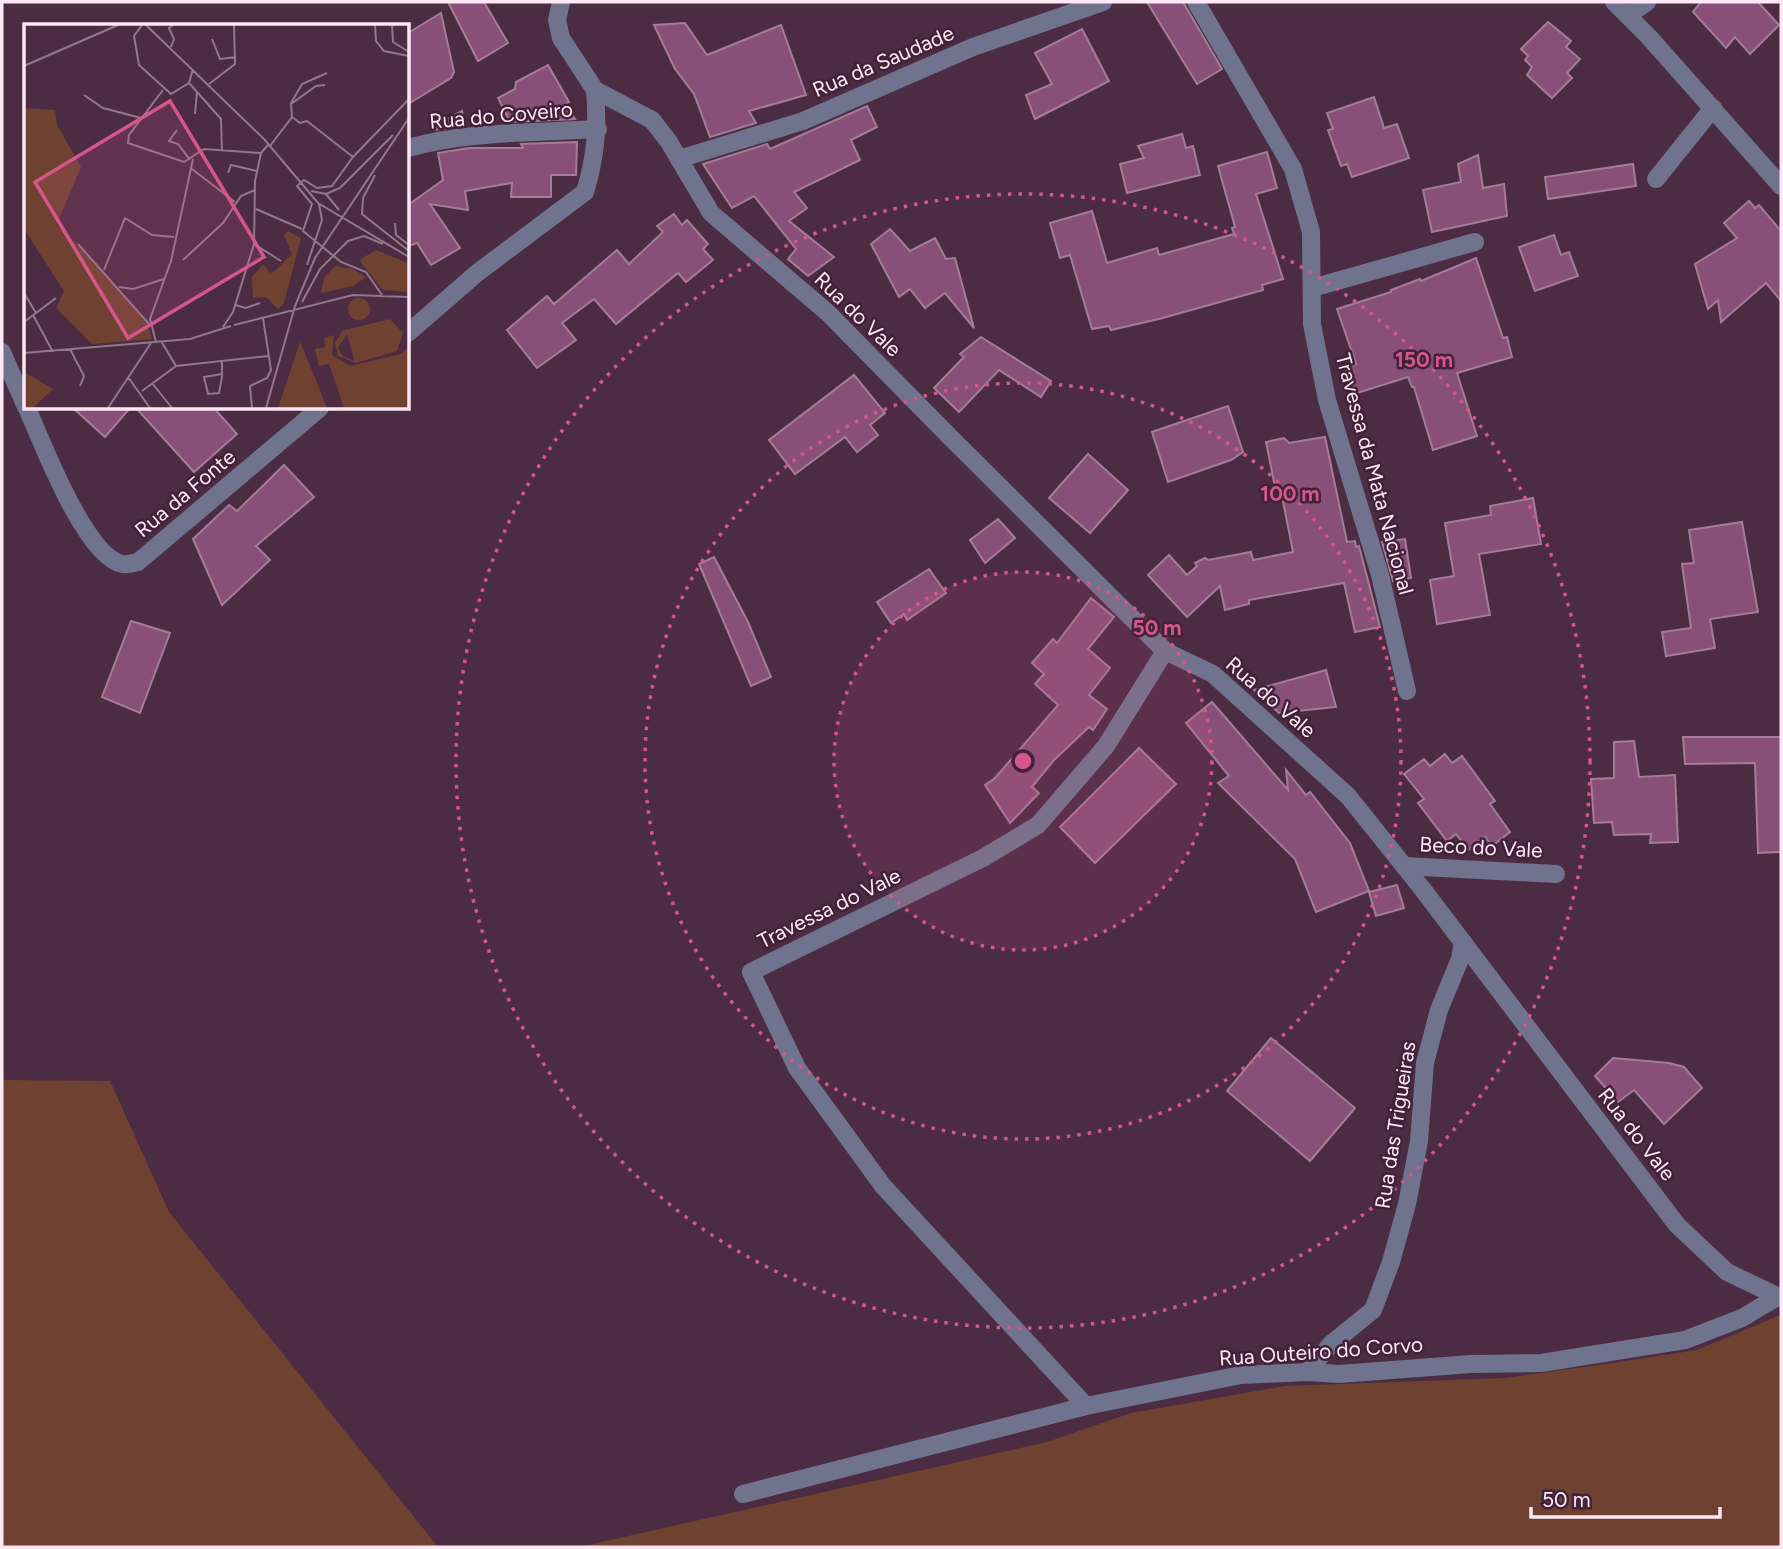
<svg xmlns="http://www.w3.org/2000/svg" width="1783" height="1549" font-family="Figtree,sans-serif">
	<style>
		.green { fill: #6f4131 }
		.building { fill: #895077; stroke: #a37d96; stroke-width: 2 }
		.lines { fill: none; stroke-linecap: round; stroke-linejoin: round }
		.minor { stroke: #6f738d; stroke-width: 18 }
		.tertiary { stroke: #6f738d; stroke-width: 18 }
		.ring { fill: none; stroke: #d4568a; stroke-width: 3.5; stroke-dasharray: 3.5 7 }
		.labels { text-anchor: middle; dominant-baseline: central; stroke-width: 5; stroke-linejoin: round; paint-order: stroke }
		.street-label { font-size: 21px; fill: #fee8f6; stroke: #412238 }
		.inset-road { fill: none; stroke: #93778b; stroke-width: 2 }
		.view { fill: #d4568a; fill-opacity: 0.15; stroke: #d4568a; stroke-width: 3.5 }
		.inset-edge { fill: none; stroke: #fee8f6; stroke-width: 3.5 }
		.centre { fill: #d4568a; stroke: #412238; stroke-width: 3.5 }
		.ring-label { font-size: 21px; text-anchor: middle; font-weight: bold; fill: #d4568a; stroke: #412238; stroke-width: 5; stroke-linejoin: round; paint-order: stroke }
	</style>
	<rect width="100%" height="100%" fill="#4c2c43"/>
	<g class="green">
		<polygon points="2,1080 110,1081 169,1212 438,1547 2,1547"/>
		<polygon points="1778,1316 1781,1317 1781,1547 579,1547 1047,1442 1131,1413 1285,1386 1504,1378 1592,1366 1697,1350"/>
	</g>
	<g class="building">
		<polygon points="448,2 484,2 508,43 478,61"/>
		<polygon points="1147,2 1183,2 1222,69 1197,84"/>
		<polygon points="1701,2 1758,2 1779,25 1750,54 1735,37 1726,48 1693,12"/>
		<polygon points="441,13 454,72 451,78 408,104 408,33"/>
		<polygon points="1548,22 1571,41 1566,47 1580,59 1567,73 1572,78 1552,98 1527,75 1532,67 1525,60 1528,56 1521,49"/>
		<polygon points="685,23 707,55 781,25 806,95 749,111 756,123 710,137 694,94 675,69 654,25"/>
		<polygon points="1082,29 1109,81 1035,119 1026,95 1052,84 1035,53"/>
		<polygon points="548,65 569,102 566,104 575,119 510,122 498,98 515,89 516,82"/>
		<polygon points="1374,97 1384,128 1397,124 1409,158 1352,177 1347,164 1341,166 1328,130 1333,129 1327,113"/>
		<polygon points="867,106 877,127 851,140 860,160 794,192 807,208 789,221 834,257 808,276 788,259 796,249 754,196 732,208 703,164 767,144 770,149"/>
		<polygon points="462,111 465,126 434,130 433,126"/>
		<polygon points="1182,134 1186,148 1193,146 1200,175 1127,193 1120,164 1144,158 1138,146"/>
		<polygon points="577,142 576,175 551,175 551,197 511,197 512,183 465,191 468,210 430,204 460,248 431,265 417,243 408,246 408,205 443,180 438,153 469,148 523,148 521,144"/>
		<polygon points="1267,152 1277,188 1256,194 1283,279 1262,285 1263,290 1159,319 1111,330 1109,326 1092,329 1070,255 1060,258 1050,223 1092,211 1107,263 1157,248 1159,255 1234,234 1232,228 1235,227 1218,166"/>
		<polygon points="1478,155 1483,188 1504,184 1507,216 1432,232 1423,190 1461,182 1458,164"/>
		<polygon points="1633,164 1636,186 1548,199 1545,177"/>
		<polygon points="1749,201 1755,208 1759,205 1781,231 1781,301 1766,283 1721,322 1718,300 1708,309 1695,264 1737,238 1724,223"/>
		<polygon points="674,214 682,225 687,220 708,244 703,249 713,260 686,282 678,273 616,324 594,299 562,323 576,340 537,368 507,330 547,296 554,304 617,250 629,264 663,232 657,226"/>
		<polygon points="890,229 910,251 935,238 946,259 955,258 974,328 945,293 925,308 910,289 899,297 871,244"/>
		<polygon points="1554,235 1561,255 1569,252 1578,276 1535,291 1519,247"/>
		<polygon points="1476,258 1503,338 1507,337 1512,357 1457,373 1477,436 1433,450 1414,387 1412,387 1408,377 1354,394 1345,367 1356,364 1337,309 1391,292 1391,290 1420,279 1421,281"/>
		<polygon points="981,337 1051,381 1041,397 999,370 959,412 934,388 964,357 960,354"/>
		<polygon points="854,375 885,413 870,425 878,435 857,452 845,437 795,474 769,440"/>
		<polygon points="1228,406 1243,452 1231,460 1168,482 1152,432"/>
		<polygon points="73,408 130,408 105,437"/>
		<polygon points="136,408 214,408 237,434 194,472"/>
		<polygon points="1325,437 1347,542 1355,541 1356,547 1359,546 1380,627 1355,632 1344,583 1249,600 1249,604 1225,610 1220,586 1187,617 1148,575 1169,555 1187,575 1197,566 1195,563 1205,558 1208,560 1251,552 1253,560 1293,552 1280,486 1275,487 1266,442 1284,438 1289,443"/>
		<polygon points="1088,454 1128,490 1090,533 1049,498"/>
		<polygon points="284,465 314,497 256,546 270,560 222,605 193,539 229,505 237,511"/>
		<polygon points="1533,498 1541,544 1479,554 1490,615 1437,624 1430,580 1454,576 1445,523 1491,515 1490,506"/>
		<polygon points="998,519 1015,538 985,563 970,540"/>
		<polygon points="1742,522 1758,612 1710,619 1715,648 1666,656 1662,632 1691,628 1682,564 1694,563 1689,530"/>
		<polygon points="1405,539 1411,578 1393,581 1382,542"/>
		<polygon points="714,557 748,622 771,677 751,686 699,564"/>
		<polygon points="929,569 946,593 907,620 904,614 891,623 877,602"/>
		<polygon points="1091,598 1114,617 1088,649 1110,668 1089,695 1107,709 1093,730 1089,727 1054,760 1032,787 1039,793 1010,823 985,785 995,778 1058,705 1035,684 1044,674 1032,663 1053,639 1057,643"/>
		<polygon points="131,621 170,633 140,713 102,697"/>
		<polygon points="1326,670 1336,707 1279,713 1254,690"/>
		<polygon points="1212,702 1288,790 1286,770 1306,795 1310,792 1350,843 1369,891 1316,912 1295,859 1218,783 1229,776 1186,723"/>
		<polygon points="1683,737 1781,737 1781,852 1758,853 1755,763 1685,764"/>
		<polygon points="1634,741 1639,777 1675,775 1678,842 1650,843 1651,834 1614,835 1612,822 1594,823 1591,779 1614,778 1614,742"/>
		<polygon points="1139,748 1176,784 1095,863 1060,827"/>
		<polygon points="1445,754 1452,763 1462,756 1495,801 1490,804 1510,832 1492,846 1485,837 1468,850 1456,834 1447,841 1418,803 1424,799 1404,774 1424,759 1430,766"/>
		<polygon points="1397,885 1404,908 1376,916 1369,892"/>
		<polygon points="1271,1038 1355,1108 1310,1161 1227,1091"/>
		<polygon points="1613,1058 1669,1063 1684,1067 1702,1088 1664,1124 1634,1090 1618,1102 1595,1076"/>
	</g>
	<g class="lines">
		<g class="minor">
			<polyline points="561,2 557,20 561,38 595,90 652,120 669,142 711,213 828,313 950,437 1165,651 1213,674 1348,796 1424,891 1677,1225 1727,1272 1781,1298"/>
			<polyline points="1196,2 1293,169 1311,232 1312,324 1327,400 1380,575 1407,691"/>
			<polyline points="1628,15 1647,2"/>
			<path d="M408,148C468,131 535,133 598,129"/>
			<polyline points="679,159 803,121 973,47 1103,2"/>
			<polyline points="1656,179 1713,108"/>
			<polyline points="1312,288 1475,242"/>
			<path d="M408,333L477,273L585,192C596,156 598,127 595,90"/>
			<polyline points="2,352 26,407"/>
			<path d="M27,408C42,442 85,556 122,564C127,565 134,563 138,562L320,408"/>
			<polyline points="1404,866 1556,874"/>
			<polyline points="1307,1372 1331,1344 1373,1310 1391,1262 1407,1204 1419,1141 1425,1063 1439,1010 1460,959 1463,942"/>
			<polyline points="1086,1406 883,1186 797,1068 751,972 983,858 1038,825 1106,746 1165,651"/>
			<polyline points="743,1494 1086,1406 1241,1375 1307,1372 1339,1374 1471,1364 1541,1363 1685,1340 1742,1318 1777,1297"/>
		</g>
		<polyline class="tertiary" points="1614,2 1649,37 1781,186"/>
	</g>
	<circle cx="1023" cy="761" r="189" fill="#d4568a" fill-opacity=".12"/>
	<g class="ring">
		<circle cx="1023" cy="761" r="189"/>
		<circle cx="1023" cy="761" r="378"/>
		<circle cx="1023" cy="761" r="567"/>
	</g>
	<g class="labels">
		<g class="street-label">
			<text transform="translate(883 61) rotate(-23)">Rua da Saudade</text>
			<text transform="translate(501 115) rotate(-5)">Rua do Coveiro</text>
			<text transform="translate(858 314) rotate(44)">Rua do Vale</text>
			<text transform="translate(1375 474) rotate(75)">Travessa da Mata Nacional</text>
			<text transform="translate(185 493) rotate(-40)">Rua da Fonte</text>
			<text transform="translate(1271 697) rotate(41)">Rua do Vale</text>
			<text transform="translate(1481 847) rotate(3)">Beco do Vale</text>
			<text transform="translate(829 908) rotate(-26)">Travessa do Vale</text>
			<text transform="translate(1395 1125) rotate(-81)">Rua das Trigueiras</text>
			<text transform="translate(1637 1134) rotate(52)">Rua do Vale</text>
			<text transform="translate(1321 1351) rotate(-4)">Rua Outeiro do Corvo</text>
		</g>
	</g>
	<g transform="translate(24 24)">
		<rect width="385" height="385" fill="#4c2c43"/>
		<path d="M0,84L31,86L33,101L57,143L33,200L92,262L124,301L128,315L68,320L32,284L40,267L0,205ZM264,207L277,214L260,279L254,285L242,273L229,274L228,253L239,240L246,249L251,247L268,230L260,211ZM352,226L384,239L385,268L359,266L335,236ZM311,242L329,245L342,253L329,262L297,269L300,254ZM324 285a11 11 0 1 1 22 0a11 11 0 1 1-22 0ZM366,295L379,309L373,327L332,339L314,332L311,319L318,307ZM323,310L330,335L329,336L320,333L314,324ZM310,311L308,331L326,342L377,330L385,322V384H320L305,340L295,342L291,325L301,323L300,314ZM276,318L294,361L303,384H254ZM0,348L29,365L9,384H0Z" fill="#6f4131" fill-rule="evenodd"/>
		<path class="inset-road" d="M118,1L110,12L115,41L147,70L165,59M122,1L240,115L294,179L385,233M351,1L352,17L360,27L385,32M368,1L369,18L385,28M188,15L196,35L212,33M147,23L150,15L145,4L149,1M0,42L94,1M169,45L165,59L197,95L198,127M185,60L211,40L210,1M139,66L105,111L104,119L160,138L180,125L237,129M60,71L79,84L117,94M267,79L278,60L303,49M171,90L173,68M268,93L276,99L283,97L329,133M153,106L145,117L154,120L166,136M246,122L268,93L267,80L292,62L301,61M168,145L211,178M204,149L207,141L233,147M351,151L339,174L338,190L385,227M287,167L302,170L315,186M302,170L316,164L369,111M232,185L278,205M371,199L372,211L385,221M54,220L125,300M230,220L257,237M159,236L199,199L217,172L231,166M283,241L298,196L295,180M80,246L101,194L128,211L150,213M95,263L109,265L140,255M0,269L12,289M358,271L342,248L317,238L279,207L288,180L273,162L280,156L293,164L308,162L329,133L385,75M278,278L296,245L324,217L340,212L359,220M211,281L222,284L236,279M9,291L29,328M0,298L32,274M210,301L329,271L385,273M199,303L209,288L230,220L231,157L237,129L244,121M132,318L126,295L147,237L169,135M46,325L60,352L56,362M0,329L166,315L207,302M198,338V353L195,369L184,370L180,353L198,350M152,342L244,332M104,353L126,384M128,359L148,384M118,367L152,342L137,317M84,384L127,319M228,384L226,362L243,354L247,346L239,294M242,384L271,282L291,234L385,94"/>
		<path class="view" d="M146,77L240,233L104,314L11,158Z"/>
		<rect width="385" height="385" class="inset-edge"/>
	</g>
	<circle cx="1023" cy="761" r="10" class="centre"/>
	<g class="ring-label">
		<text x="1424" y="367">150 m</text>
		<text x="1290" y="501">100 m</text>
		<text x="1157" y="635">50 m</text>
	</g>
	<rect width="1783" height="1549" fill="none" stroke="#fee8f6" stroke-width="7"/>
	<path d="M1531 1507v10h189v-10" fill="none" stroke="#fee8f6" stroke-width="3.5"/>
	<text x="1542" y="1507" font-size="21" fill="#fee8f6" stroke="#412238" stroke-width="5" paint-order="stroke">50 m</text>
</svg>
